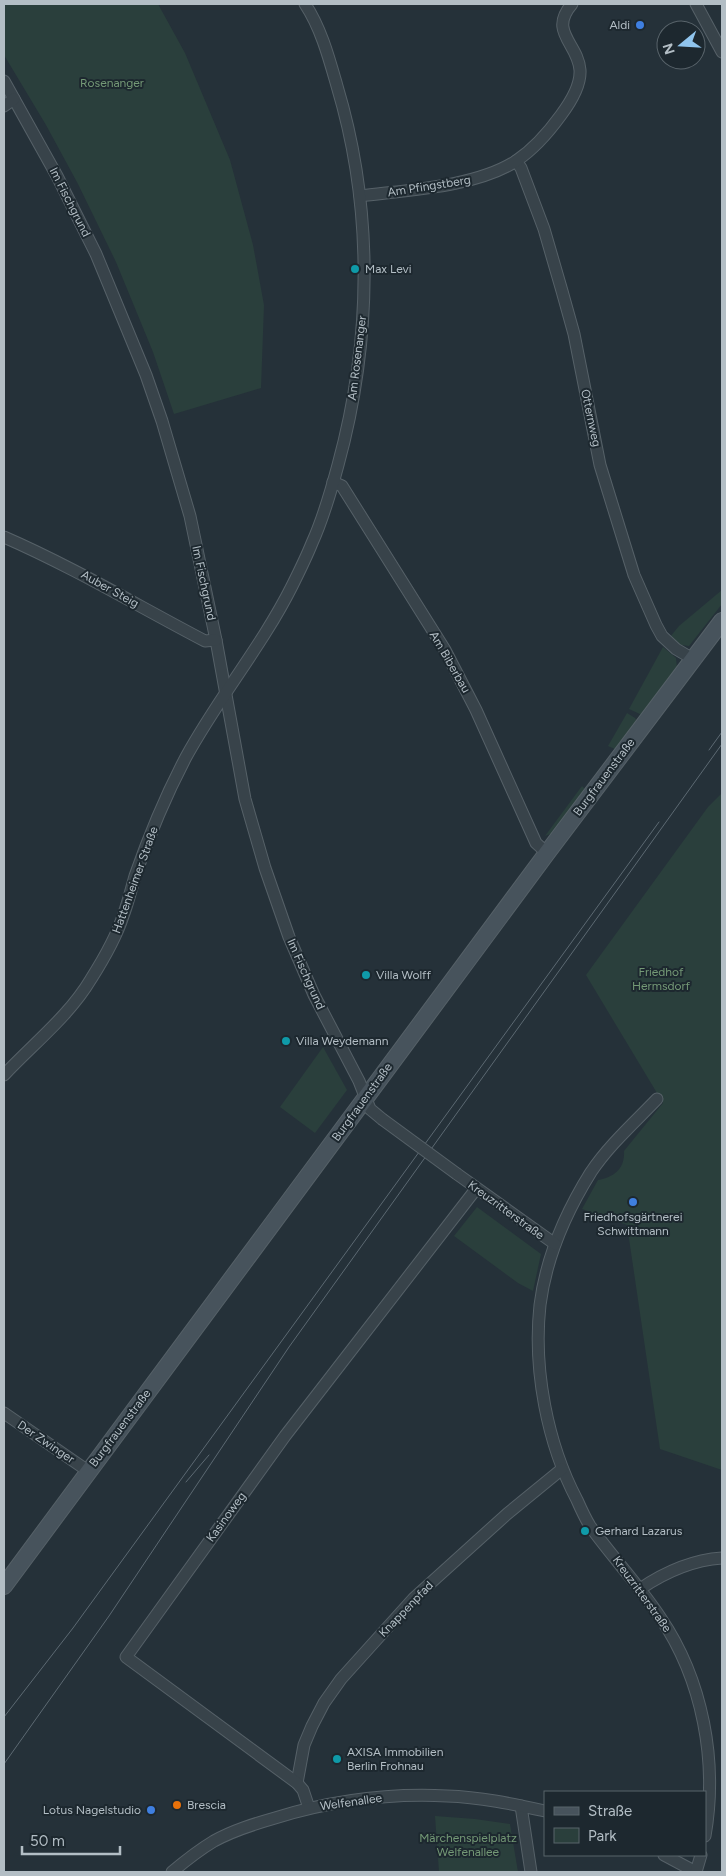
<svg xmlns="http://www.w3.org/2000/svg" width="726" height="1876" font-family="Figtree,sans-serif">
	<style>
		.green { fill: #2a3f3c }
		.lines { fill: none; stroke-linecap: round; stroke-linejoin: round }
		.street-casing { stroke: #566168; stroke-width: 13 }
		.secondary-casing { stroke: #566168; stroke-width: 18 }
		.street { stroke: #38434a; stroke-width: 11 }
		.secondary { stroke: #47535c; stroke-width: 16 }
		.tram { stroke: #5c6972; stroke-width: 1 }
		.street-bridge-casing { stroke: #566168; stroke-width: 13; stroke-linecap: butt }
		.street-bridge { stroke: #38434a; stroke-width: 11 }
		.shop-dot { fill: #3f7fe0; stroke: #1d282f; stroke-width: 2 }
		.culture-dot { fill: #0f9aa8; stroke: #1d282f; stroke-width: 2 }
		.food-dot { fill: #e8710a; stroke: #1d282f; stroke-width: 2 }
		.labels { text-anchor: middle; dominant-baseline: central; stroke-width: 4; stroke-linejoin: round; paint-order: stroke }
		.poi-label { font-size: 12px; fill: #b3bec5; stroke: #1d282f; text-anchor: start }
		.park-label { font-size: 12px; fill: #749976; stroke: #1d282f }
		.street-label { font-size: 12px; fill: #b3bec5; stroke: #1d282f }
	</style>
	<rect width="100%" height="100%" fill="#253139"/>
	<g class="green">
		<polygon points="4,4 158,4 185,53 230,160 253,245 264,305 261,388 174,414 153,352 116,262 78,184 46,125 4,55"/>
		<polygon points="722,590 722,604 689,646 681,645 670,637 679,626"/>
		<polygon points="663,647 676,658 677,668 642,715 629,709"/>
		<polygon points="627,713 635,718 637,721 615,749 608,746"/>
		<polygon points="582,786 585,789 553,833 545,836"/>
		<path d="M722,793V1470L660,1449L627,1225L582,1209L598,1180C614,1177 625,1169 624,1151L663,1103L586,975L708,807Z"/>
		<polygon points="323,1047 347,1090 315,1133 280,1107"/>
		<polygon points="477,1207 541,1254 533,1291 518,1283 454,1236"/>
		<polygon points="435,1816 475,1819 510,1824 518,1872 439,1872"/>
	</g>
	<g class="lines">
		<defs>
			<g id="street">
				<polyline points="696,4 722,52"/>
				<polyline points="4,81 57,176 96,254 146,375 162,421 190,516 216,640 245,799 265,868 289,937 314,995 359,1081 370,1109 382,1119"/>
				<polyline points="4,106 14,99"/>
				<polyline points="516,161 521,168 544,229 562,291 574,334 600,465 634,575 656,625 662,636 676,649 693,659"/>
				<path d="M360,196C407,190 476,187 516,161C534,149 548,133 561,115C570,103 581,85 580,70C578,43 548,32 572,4"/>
				<polyline points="333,482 342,486 445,650 476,710 536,843 547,853"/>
				<path d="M4,537C73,567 138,606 205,641L216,640"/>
				<path d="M4,1075C33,1044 69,1016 91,979C103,960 116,938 123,916C128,903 131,890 135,876C149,836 166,795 186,757C218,698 262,646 292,586C299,572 306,558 312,543C323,519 331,491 338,465C372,341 374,209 337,86C329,58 321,28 305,4"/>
				<path d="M657,1099C635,1122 609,1145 591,1172C566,1212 546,1258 540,1305C533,1369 547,1443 577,1500C581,1509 585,1518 590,1526C612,1557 639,1585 660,1617C703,1680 718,1762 705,1836"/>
				<polyline points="457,1174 555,1244"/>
				<polyline points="4,1413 88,1471"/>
				<path d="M640,1589C665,1572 692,1560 722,1558"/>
				<polyline points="297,1783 304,1745 312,1726 324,1703 341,1679 414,1598 507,1514 562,1469"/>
				<polyline points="521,1806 531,1872"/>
				<polyline points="309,1808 303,1790 297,1783 126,1657 285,1436 476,1189"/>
				<polyline points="664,1855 696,1872"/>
				<path d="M172,1872C185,1861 199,1850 214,1841C234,1830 254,1824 275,1818C330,1801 389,1793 447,1796C480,1797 513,1804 545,1811"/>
				<polyline points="696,1872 701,1855"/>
			</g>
			<polyline id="secondary" points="4,1586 547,853 722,621"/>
		</defs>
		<use href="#street" class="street-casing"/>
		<use href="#secondary" class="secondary-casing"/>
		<use href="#street" class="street"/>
		<use href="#secondary" class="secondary"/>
		<g class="tram">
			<polyline points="709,750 722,732"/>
			<polyline points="186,1482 209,1455"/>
			<polyline points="4,1717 73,1628 659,822"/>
			<polyline points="4,1764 109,1616 289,1347 722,744"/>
		</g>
		<defs>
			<polyline id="street-bridge" points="382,1119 457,1174"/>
		</defs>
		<use href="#street-bridge" class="street-bridge-casing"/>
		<use href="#street-bridge" class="street-bridge"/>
	</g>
	<g class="shop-dot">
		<circle cx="640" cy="25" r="5"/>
		<circle cx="633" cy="1202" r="5"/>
		<circle cx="151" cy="1810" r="5"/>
	</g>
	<g class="culture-dot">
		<circle cx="355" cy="269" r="5"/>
		<circle cx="366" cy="975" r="5"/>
		<circle cx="286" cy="1041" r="5"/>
		<circle cx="585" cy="1531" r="5"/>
		<circle cx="337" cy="1759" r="5"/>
	</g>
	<circle class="food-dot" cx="177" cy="1805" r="5"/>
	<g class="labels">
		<g class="poi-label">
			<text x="630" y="25" text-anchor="end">Aldi</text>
			<text x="365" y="269">Max Levi</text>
			<text x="376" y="975">Villa Wolff</text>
			<text x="296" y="1041">Villa Weydemann</text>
			<text x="633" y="1217" text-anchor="middle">Friedhofsgärtnerei<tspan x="633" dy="14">Schwittmann</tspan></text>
			<text x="595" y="1531">Gerhard Lazarus</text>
			<text x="347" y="1752">AXISA Immobilien<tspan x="347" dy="14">Berlin Frohnau</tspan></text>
			<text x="187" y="1805">Brescia</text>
			<text x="141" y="1810" text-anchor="end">Lotus Nagelstudio</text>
		</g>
		<g class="park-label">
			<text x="112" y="83">Rosenanger</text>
			<text x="661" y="972">Friedhof<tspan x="661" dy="14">Hermsdorf</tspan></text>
			<text x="468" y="1838">Märchenspielplatz<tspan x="468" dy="14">Welfenallee</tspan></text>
		</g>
		<g class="street-label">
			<text transform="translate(429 186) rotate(-9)">Am Pfingstberg</text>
			<text transform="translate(70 202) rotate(63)">Im Fischgrund</text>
			<text transform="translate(357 358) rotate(-83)">Am Rosenanger</text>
			<text transform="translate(591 418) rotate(78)">Otternweg</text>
			<text transform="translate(204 583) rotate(78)">Im Fischgrund</text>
			<text transform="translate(110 589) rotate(29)">Auber Steig</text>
			<text transform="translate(450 662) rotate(60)">Am Biberbau</text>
			<text transform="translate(604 777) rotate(-53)">Burgfrauenstraße</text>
			<text transform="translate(135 880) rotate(-70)">Hattenheimer Straße</text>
			<text transform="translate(306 974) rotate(66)">Im Fischgrund</text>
			<text transform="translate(362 1102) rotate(-54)">Burgfrauenstraße</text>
			<text transform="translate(506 1210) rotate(36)">Kreuzritterstraße</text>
			<text transform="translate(120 1428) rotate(-53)">Burgfrauenstraße</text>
			<text transform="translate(46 1442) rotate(34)">Der Zwinger</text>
			<text transform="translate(226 1517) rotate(-54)">Kasinoweg</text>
			<text transform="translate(642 1594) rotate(54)">Kreuzritterstraße</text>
			<text transform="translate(406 1609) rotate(-46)">Knappenpfad</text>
			<text transform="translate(351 1802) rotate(-8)">Welfenallee</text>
		</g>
	</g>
	<rect width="726" height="1876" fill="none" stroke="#b3bec5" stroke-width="10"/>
	<rect x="544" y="1791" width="162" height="65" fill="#1d282f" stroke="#59646b"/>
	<rect x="554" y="1807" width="25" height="8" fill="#47535c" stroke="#59646b"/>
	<text x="588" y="1816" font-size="15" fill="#b3bec5">Straße</text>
	<rect x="554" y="1828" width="25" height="15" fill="#2a3f3c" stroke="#59646b"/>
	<text x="588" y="1841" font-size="15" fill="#b3bec5">Park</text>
	<g transform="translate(681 45) rotate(252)"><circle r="24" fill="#1d282f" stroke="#59646b"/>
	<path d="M0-4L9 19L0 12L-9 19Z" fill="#90c5ee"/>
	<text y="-8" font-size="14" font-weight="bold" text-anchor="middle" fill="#b3bec5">N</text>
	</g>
	<path d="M22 1846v8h98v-8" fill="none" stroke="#b3bec5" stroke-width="2.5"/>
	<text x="30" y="1846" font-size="15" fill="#b3bec5" stroke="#1d282f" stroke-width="4" paint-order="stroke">50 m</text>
</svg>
